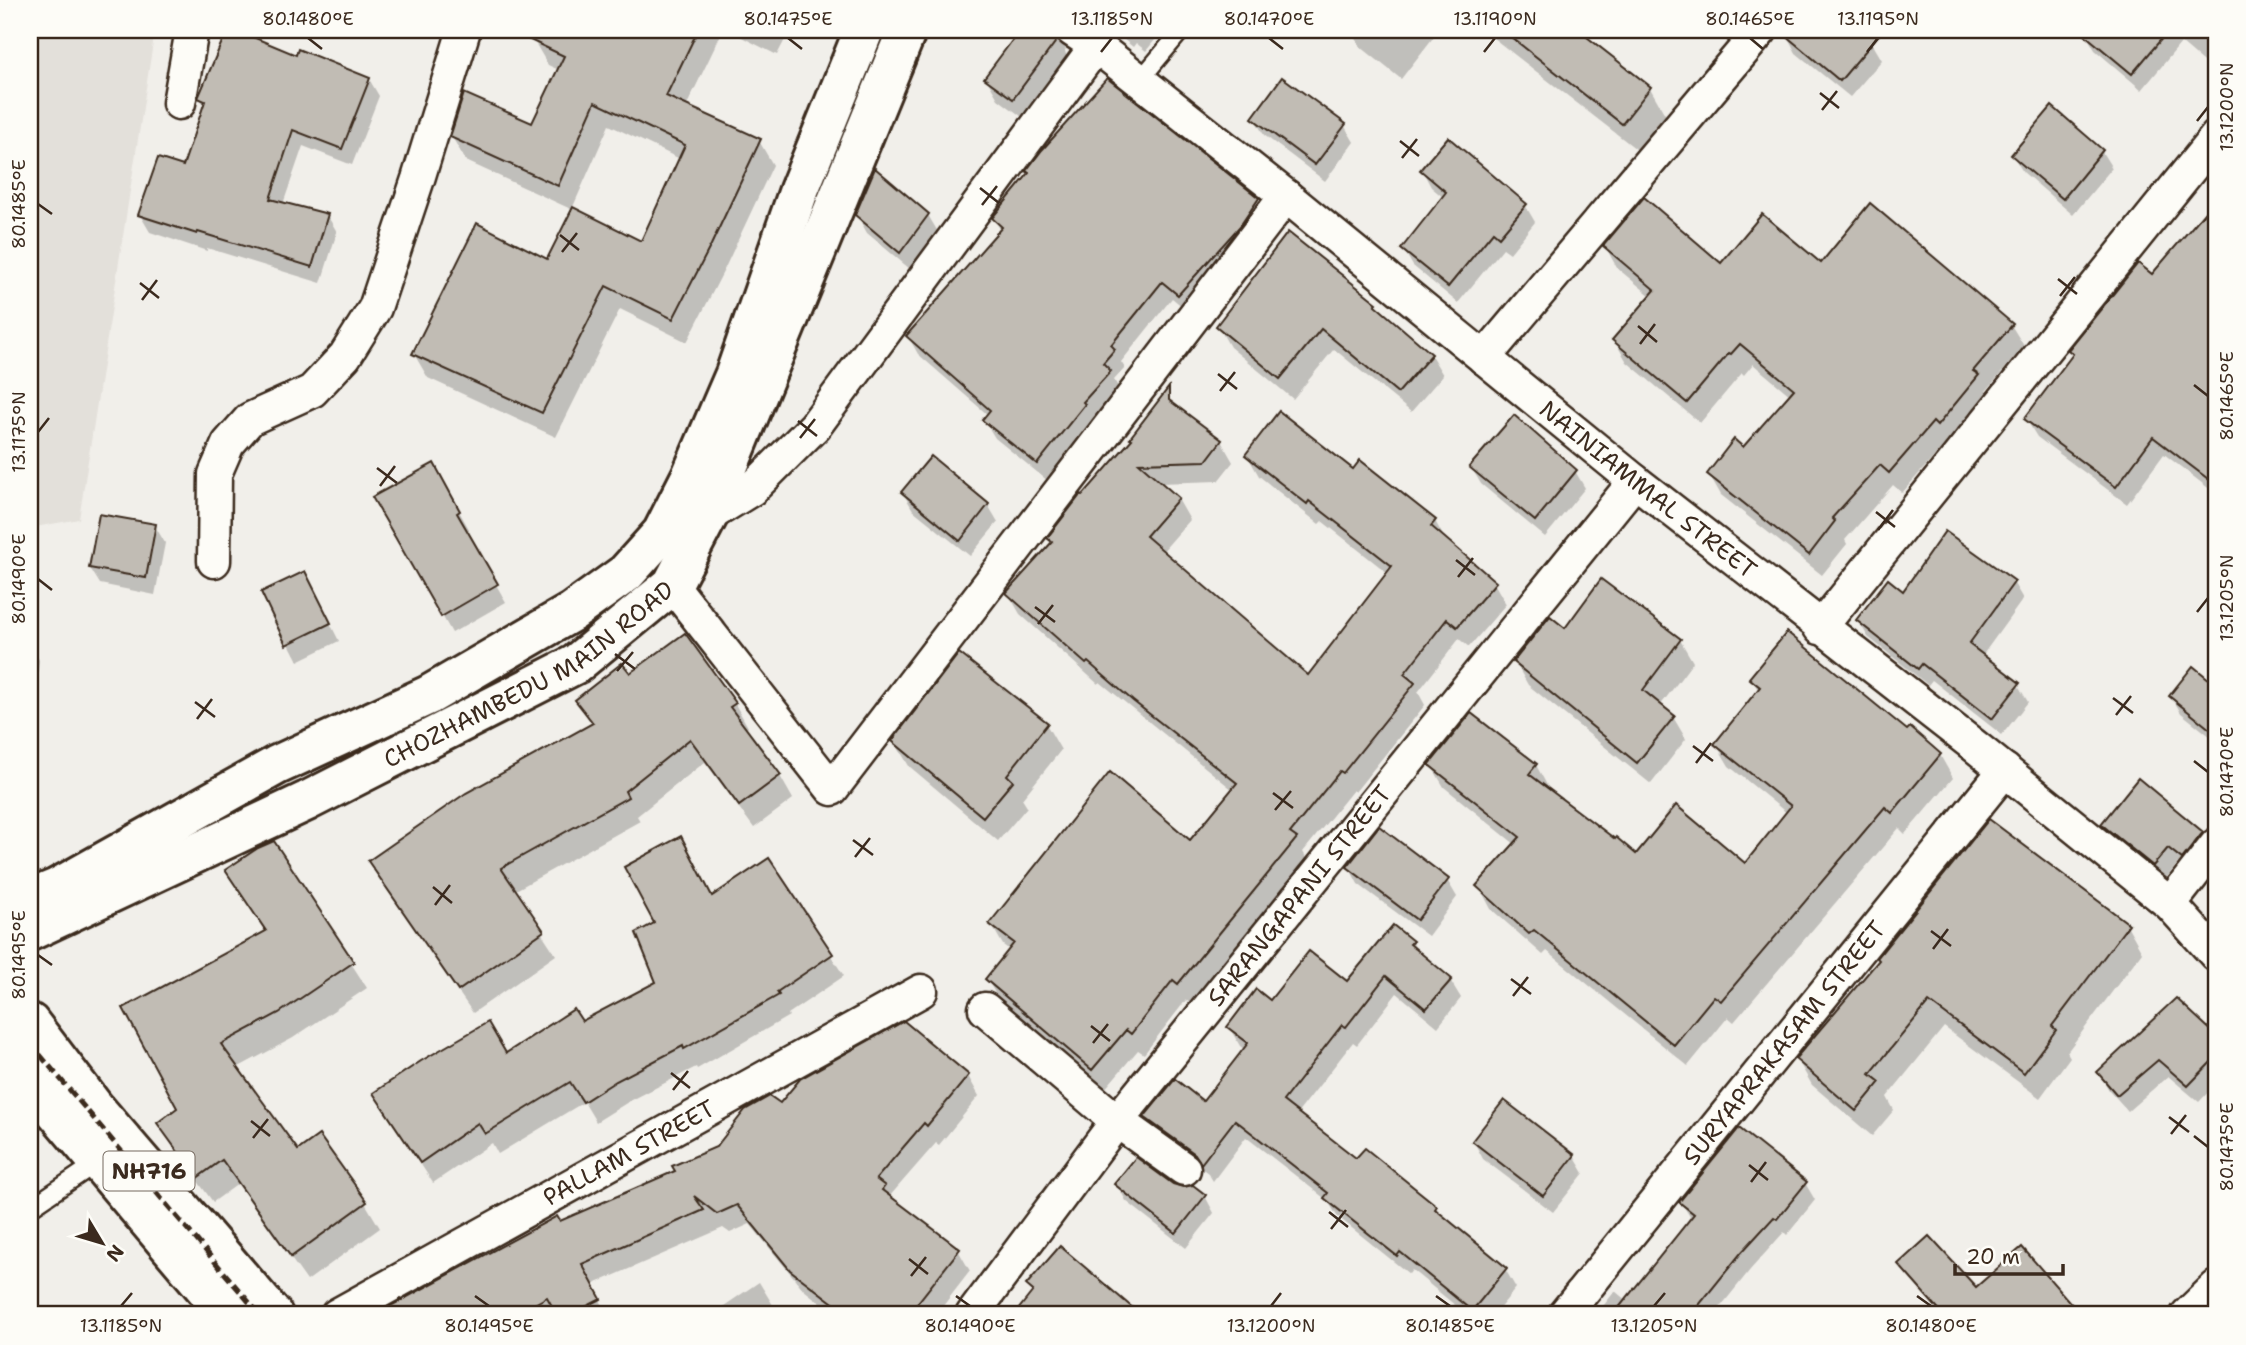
<svg xmlns="http://www.w3.org/2000/svg" width="2246" height="1345" font-family="'Shantell Sans',sans-serif">
	<style>
		.built { fill: #e3e0da }
		.shadow { fill: #0003; fill-rule: evenodd }
		.building { fill: #c1bcb4; stroke: #3b2a1e; stroke-width: 2 }
		.lines { fill: none; stroke-linecap: round; stroke-linejoin: round }
		.service-casing { stroke: #3b2a1e; stroke-width: 21 }
		.minor-casing { stroke: #3b2a1e; stroke-width: 37 }
		.tertiary-casing { stroke: #3b2a1e; stroke-width: 44 }
		.trunk-casing { stroke: #3b2a1e; stroke-width: 44 }
		.service { stroke: #fdfcf7; stroke-width: 16 }
		.minor { stroke: #fdfcf7; stroke-width: 32 }
		.tertiary { stroke: #fdfcf7; stroke-width: 38 }
		.trunk { stroke: #fdfcf7; stroke-width: 38 }
		.rail { stroke: #3b2a1e; stroke-width: 5; stroke-dasharray: 10 5; stroke-linecap: butt }
		.ticks { fill: none; stroke: #3b2a1e; stroke-width: 2.5 }
		.labels { text-anchor: middle; dominant-baseline: central; stroke-width: 5; stroke-linejoin: round; paint-order: stroke }
		.shield { fill: #fdfcf7; stroke: #75695f; stroke-width: 2 }
		.shield-label { font-size: 23px; font-weight: bold; fill: #3b2a1e }
		.street-label { font-size: 24px; fill: #3b2a1e; stroke: #fdfcf7 }
		.neatline { fill: none; stroke: #3b2a1e; stroke-width: 2.5 }
		.ticks-label { font-size: 18px; text-anchor: middle; fill: #3b2a1e }
	</style>
	<rect width="100%" height="100%" fill="#f1efea"/>
	<filter id="ink" filterUnits="userSpaceOnUse"><feTurbulence type="fractalNoise" baseFrequency=".0143" numOctaves="2"/><feDisplacementMap in="SourceGraphic" scale="14" xChannelSelector="R" yChannelSelector="G"/><feConvolveMatrix kernelMatrix="1 2 1 2 8 2 1 2 1" color-interpolation-filters="sRGB"/></filter>
	<g filter="url(#ink)">
		<polygon class="built" points="30,30 155,30 79,519 30,528"/>
		<g class="shadow">
			<polygon points="229,30 297,57 369,79 379,96 352,165 303,146 283,204 327,215 337,232 321,283 207,248 207,251 150,232 140,215 184,168 205,106 200,98"/>
			<path d="M539,30H723L686,107L759,141L773,165L724,270L687,342L620,309L556,437L428,378L414,354L547,261L573,210L466,161L452,137L533,125L559,70L548,65L534,41ZM609,125L680,159L642,243L572,209Z"/>
			<polygon points="728,30 790,30 777,55"/>
			<polygon points="1022,30 1091,30 1068,40 1065,51 1068,61 1025,119 998,99 986,78"/>
			<polygon points="1112,30 1163,30 1146,51 1136,43 1133,47"/>
			<polygon points="1351,30 1439,30 1401,79 1361,47"/>
			<polygon points="1483,30 1575,30 1650,88 1667,118 1640,152"/>
			<polygon points="1792,30 1857,30 1872,43 1882,60 1850,97 1796,53 1787,36"/>
			<polygon points="2088,30 2216,30 2216,70 2215,72 2181,43 2142,90 2095,50 2085,33"/>
			<polygon points="2052,109 2102,152 2112,168 2073,215 2023,172 2013,156"/>
			<polygon points="1254,118 1344,125 1354,142 1325,181 1264,135"/>
			<polygon points="1422,170 1525,205 1535,222 1510,253 1503,248 1458,303 1413,266 1403,249 1444,198 1431,187"/>
			<polygon points="2216,196 2216,494 2164,454 2127,504 2037,437 2026,419 2073,356 2070,350 2152,277 2211,208 2209,205"/>
			<polygon points="1258,199 1268,217 1189,312 1172,298 1121,362 1125,368 1114,380 1120,390 1093,421 1094,423 1048,481 995,438 984,420 988,415 918,354 908,336 1001,231 994,218"/>
			<polygon points="857,215 928,215 938,232 910,269 867,233"/>
			<polygon points="1605,246 1722,266 1821,266 2011,325 2024,346 1986,391 1990,398 1951,446 1946,443 1902,493 1893,485 1845,540 1847,544 1822,575 1721,495 1709,474 1743,449 1791,396 1753,364 1744,375 1742,373 1700,423 1627,362 1614,340 1651,296 1617,268"/>
			<polygon points="1375,304 1379,310 1431,355 1443,375 1411,412 1334,349 1293,399 1230,347 1218,326"/>
			<polygon points="1133,440 1221,441 1233,462 1218,481 1160,483 1178,499 1190,520 1162,552 1308,678 1389,574 1322,521 1319,524 1259,476 1247,455 1353,471 1435,521 1446,541 1494,583 1506,604 1469,647 1459,639 1418,692 1425,705 1355,792 1353,790 1303,852 1308,860 1191,1004 1186,1000 1144,1054 1138,1050 1104,1090 999,1000 987,979 1011,951 1003,945 991,924 1191,842 1233,790 1100,682 1098,684 1020,614 1008,593 1052,544 1049,539"/>
			<polygon points="931,459 988,505 998,522 970,556 913,510 903,493"/>
			<polygon points="433,465 469,529 465,531 506,602 452,633 375,497"/>
			<polygon points="1471,467 1575,471 1585,488 1545,537 1481,484"/>
			<polygon points="155,526 165,543 155,595 100,584 90,568"/>
			<polygon points="305,573 339,641 298,661 263,593"/>
			<polygon points="2013,582 2023,599 1982,656 2018,685 2028,702 2002,735 1932,680 1928,685 1868,637 1858,620 1904,593"/>
			<polygon points="1566,630 1680,640 1693,662 1660,706 1673,717 1686,739 1651,784 1528,685 1515,662"/>
			<polygon points="30,644 39,660 30,753"/>
			<polygon points="2194,668 2216,687 2216,741 2181,713 2171,696"/>
			<polygon points="630,675 735,704 748,727 745,730 780,776 793,799 754,828 705,762 637,816 640,821 514,891 556,955 473,1013 384,885 370,862 592,725 577,701"/>
			<polygon points="1751,678 1907,733 1940,755 1953,778 1905,834 1899,828 1734,1022 1728,1017 1688,1066 1547,951 1543,955 1491,909 1479,886 1516,845 1444,787 1431,765 1536,765 1548,787 1546,790 1636,857 1745,865 1788,814 1729,766 1716,744 1759,691"/>
			<polygon points="1046,724 1061,750 1022,799 1027,807 998,841 909,766 894,741"/>
			<polygon points="2138,781 2202,833 2212,850 2192,874 2178,863 2163,882 2112,841 2103,824"/>
			<polygon points="273,843 367,988 293,1038 237,1068 298,1152 365,1203 380,1228 307,1281 238,1184 213,1202 174,1149 159,1123 179,1109 267,933 228,871"/>
			<polygon points="769,860 844,976 788,1014 789,1016 697,1069 696,1067 628,1102 596,1122 584,1102 498,1154 492,1143 433,1183 375,1094 506,1055 581,1023 659,983 715,904"/>
			<polygon points="1349,867 1447,880 1457,897 1428,936 1358,884"/>
			<polygon points="2127,925 2142,952 2067,1052 2070,1057 2040,1098 1944,1027 1887,1097 1894,1110 1872,1136 1812,1085 1797,1059 1880,961"/>
			<polygon points="1412,942 1418,953 1450,980 1461,998 1438,1027 1397,993 1357,1045 1353,1042 1297,1114 1357,1161 1436,1207 1441,1217 1505,1269 1516,1288 1494,1315 1467,1315 1412,1270 1409,1274 1337,1216 1328,1201 1246,1137 1213,1181 1208,1173 1157,1136 1146,1117 1203,1103 1245,1050 1240,1046 1229,1027 1271,1002 1347,983"/>
			<polygon points="2176,1000 2216,1037 2216,1084 2199,1102 2168,1076 2128,1111 2109,1090 2099,1073"/>
			<polygon points="968,1076 979,1096 939,1145 936,1143 889,1197 958,1250 970,1271 936,1315 836,1315 804,1290 750,1224 730,1233 723,1228 592,1285 608,1315 378,1315 556,1218 559,1223 677,1172 717,1148 780,1105"/>
			<polygon points="1474,1142 1574,1156 1584,1173 1553,1212 1483,1159"/>
			<polygon points="1805,1183 1815,1200 1787,1235 1784,1232 1750,1270 1714,1315 1596,1315 1615,1291 1627,1301 1692,1220 1681,1202"/>
			<polygon points="1117,1184 1172,1186 1205,1196 1214,1213 1186,1248 1126,1201"/>
			<polygon points="1061,1249 1138,1315 1016,1315 1033,1294 1028,1285"/>
			<polygon points="1901,1263 1976,1289 2076,1312 2078,1315 1942,1315 1911,1280"/>
			<polygon points="759,1282 779,1315 711,1315"/>
			<polygon points="1300,1310 1305,1315 1295,1315"/>
		</g>
		<g class="building">
			<polygon points="227,30 236,30 296,55 298,49 370,78 342,149 293,130 270,199 328,214 312,267 198,232 197,234 138,215 158,158 183,166 205,101 198,98"/>
			<polygon points="509,30 698,30 666,96 761,139 711,245 673,319 606,286 542,413 412,354 477,223 547,259 573,207 641,241 685,145 595,102 558,186 450,137 464,93 532,123 564,56"/>
			<polygon points="1020,30 1054,30 1057,40 1013,99 984,78"/>
			<polygon points="1502,30 1578,30 1651,87 1622,124"/>
			<polygon points="1779,30 1883,30 1840,81"/>
			<polygon points="2079,30 2169,30 2132,74"/>
			<polygon points="1282,77 1346,124 1315,165 1252,118"/>
			<polygon points="1107,78 1259,198 1240,226 1178,295 1162,282 1111,345 1115,349 1103,363 1111,371 1083,402 1085,404 1037,464 982,420 990,410 906,336 1002,227 992,218 1029,173 1026,171 1042,150"/>
			<polygon points="2052,106 2103,150 2063,199 2011,155"/>
			<polygon points="1448,137 1527,204 1499,237 1493,232 1448,287 1401,249 1446,192 1420,170"/>
			<polygon points="875,168 929,214 900,253 855,215"/>
			<polygon points="1644,197 1721,263 1762,214 1821,263 1870,203 2013,324 1973,371 1979,375 1937,426 1933,422 1889,473 1880,465 1832,518 1835,521 1809,555 1707,474 1734,439 1743,447 1794,389 1740,344 1731,354 1729,353 1687,403 1612,340 1655,290 1603,246"/>
			<polygon points="2216,199 2216,485 2153,437 2116,487 2024,419 2073,354 2068,350 2138,263 2152,274"/>
			<polygon points="1288,232 1377,303 1375,305 1432,354 1398,393 1321,329 1280,379 1216,326"/>
			<polygon points="1169,387 1169,400 1222,440 1206,461 1139,463 1179,498 1146,536 1308,675 1392,566 1309,501 1307,504 1245,455 1279,411 1353,469 1360,460 1436,520 1431,526 1496,582 1457,627 1447,619 1404,674 1415,683 1343,773 1340,771 1290,833 1297,838 1178,984 1173,980 1131,1034 1126,1030 1092,1070 985,979 1014,943 989,924 1110,772 1190,840 1237,783 1133,701 1088,662 1086,664 1006,593 1052,542 1047,538 1081,494 1083,495 1132,439 1130,438"/>
			<polygon points="1514,415 1577,470 1535,521 1469,467"/>
			<polygon points="931,456 989,504 960,541 901,492"/>
			<polygon points="434,463 460,511 457,513 498,584 441,617 372,497"/>
			<polygon points="99,514 156,524 146,578 89,568"/>
			<polygon points="1945,531 2015,581 1969,644 2020,683 1992,719 1922,664 1918,669 1856,620 1888,579 1903,591"/>
			<polygon points="305,571 331,623 286,645 261,592"/>
			<polygon points="1601,579 1681,639 1643,690 1675,716 1637,763 1513,662 1550,616 1565,628"/>
			<polygon points="1787,632 1907,730 1910,727 1941,754 1892,813 1885,807 1721,1001 1714,996 1674,1045 1534,930 1529,934 1476,886 1520,837 1429,765 1471,713 1537,764 1529,774 1615,839 1616,837 1636,854 1676,805 1745,863 1791,806 1714,744 1760,687 1749,678"/>
			<polygon points="685,633 736,703 730,707 781,775 739,806 690,739 625,791 628,797 501,868 544,931 458,991 368,861 466,793 593,723 575,700 622,663 630,673"/>
			<polygon points="959,653 1048,723 1007,775 1013,781 983,817 892,741"/>
			<polygon points="2193,666 2216,685 2216,734 2169,696"/>
			<polygon points="2138,778 2203,832 2182,859 2168,848 2153,866 2101,824"/>
			<polygon points="1989,819 2129,924 2052,1026 2056,1030 2024,1073 1929,1002 1870,1074 1880,1082 1856,1111 1795,1059 1879,960 1877,958"/>
			<polygon points="1379,826 1449,879 1417,920 1347,867"/>
			<polygon points="681,836 712,896 769,858 833,954 777,992 779,995 684,1049 683,1046 616,1081 583,1102 570,1082 485,1134 478,1123 420,1163 373,1093 421,1061 488,1022 506,1053 574,1009 582,1021 656,982 636,933 654,923 624,867"/>
			<polygon points="274,841 354,962 279,1013 221,1044 298,1150 319,1135 367,1202 291,1257 222,1160 197,1178 157,1123 177,1108 123,1008 266,931 225,870 258,848"/>
			<polygon points="1393,925 1413,941 1410,944 1452,979 1426,1009 1386,976 1346,1027 1342,1025 1283,1101 1356,1158 1365,1148 1437,1206 1435,1209 1507,1268 1472,1311 1400,1252 1397,1256 1324,1198 1328,1193 1235,1120 1201,1164 1195,1154 1144,1117 1175,1079 1203,1101 1248,1043 1227,1027 1256,989 1270,1000 1309,951 1347,981"/>
			<polygon points="2176,998 2216,1035 2216,1057 2188,1086 2158,1060 2117,1095 2097,1072"/>
			<polygon points="904,1021 969,1075 927,1126 924,1123 876,1179 885,1186 882,1190 960,1249 908,1315 849,1315 790,1270 737,1205 717,1214 694,1196 704,1210 582,1264 601,1299 570,1315 557,1315 547,1297 515,1315 374,1315 557,1216 560,1221 675,1171 672,1166 716,1147 745,1110 770,1096 780,1103 800,1079"/>
			<polygon points="1504,1100 1575,1155 1543,1196 1472,1141"/>
			<polygon points="1739,1128 1807,1182 1777,1219 1774,1217 1741,1253 1691,1315 1613,1315 1694,1214 1679,1202"/>
			<polygon points="1136,1157 1173,1184 1183,1187 1193,1185 1206,1195 1176,1233 1114,1184"/>
			<polygon points="1929,1236 1976,1287 2022,1247 2081,1315 1943,1315 1898,1264"/>
			<polygon points="1060,1246 1141,1315 1014,1315 1033,1291 1026,1285"/>
		</g>
		<g class="lines">
			<defs>
				<g id="service">
					<polyline points="1140,80 1182,30"/>
					<polyline points="30,1208 98,1162"/>
				</g>
				<g id="minor">
					<path id="s1" d="M1072,30L1096,46L1286,196L1635,481L1976,747L2170,904L2216,955"/>
					<polyline points="179,103 192,30"/>
					<polyline points="1484,358 1761,30"/>
					<polyline points="708,516 752,489 815,426 1096,46"/>
					<polyline points="214,561 215,474 228,444 250,419 312,391 345,356 375,308 418,179 464,30"/>
					<polyline points="672,585 832,789 1286,196"/>
					<polyline points="1820,628 2216,137"/>
					<polyline points="2170,904 2216,845"/>
					<polyline points="985,1009 1117,1121 1184,1169"/>
					<path id="s2" d="M337,1315L921,991"/>
					<path id="s3" d="M972,1315L1117,1121L1635,481"/>
					<path id="s4" d="M1564,1315L2005,770"/>
					<polyline points="2187,1315 2216,1287"/>
				</g>
				<g id="tertiary">
					<polyline points="30,899 57,888 277,765 429,695 572,612 626,573 662,533 691,476 735,374 799,190 864,30"/>
					<path id="s5" d="M30,931L307,801L576,664L672,585L708,516L907,30"/>
				</g>
				<g id="trunk">
					<polyline points="30,1023 94,1107 273,1315"/>
					<polyline points="30,1081 228,1315"/>
				</g>
			</defs>
			<use href="#service" class="service-casing"/>
			<use href="#minor" class="minor-casing"/>
			<use href="#tertiary" class="tertiary-casing"/>
			<use href="#trunk" class="trunk-casing"/>
			<use href="#service" class="service"/>
			<use href="#minor" class="minor"/>
			<use href="#tertiary" class="tertiary"/>
			<use href="#trunk" class="trunk"/>
			<polyline class="rail" points="30,1043 260,1315"/>
		</g>
	</g>
	<path class="ticks" d="M308,38L322,49M788,38L802,49M1269,38L1283,49M1750,38L1763,49M1101,52L1112,38M1484,52L1495,38M1867,52L1878,38M1820,93L1839,108M1822,110L1837,91M2197,121L2208,107M1400,141L1419,156M1402,158L1417,139M980,188L999,203M38,204L52,214M982,205L997,186M560,235L579,250M562,252L577,233M2058,279L2077,294M140,283L159,298M2060,296L2075,277M142,300L157,280M1638,326L1657,342M1640,344L1655,324M1218,374L1237,389M2194,385L2208,396M1220,391L1235,372M798,421L817,436M38,432L49,418M800,438L815,419M377,468L397,483M380,486L395,466M1876,512L1895,527M1878,530L1893,510M1456,560L1475,575M1458,577L1473,558M38,579L52,590M1035,607L1055,622M2197,612L2208,598M1038,624L1053,605M615,654L635,669M617,671L633,652M2113,698L2133,713M195,702L215,717M2116,715L2131,696M197,719L212,699M1693,746L1713,761M2194,761L2208,772M1696,763L1711,743M1273,793L1293,808M1275,810L1291,791M853,840L873,855M855,857L870,838M433,887L452,903M435,905L450,885M1931,931L1951,946M1933,949L1948,929M38,955L52,965M1511,979L1531,994M1513,996L1528,977M1091,1026L1110,1041M1093,1043L1108,1024M671,1073L690,1088M673,1090L688,1071M2169,1117L2189,1132M251,1121L270,1136M2171,1134L2186,1115M2194,1136L2208,1147M253,1138L268,1119M1749,1165L1768,1180M1751,1182L1766,1162M1329,1212L1348,1227M1331,1229L1346,1210M909,1259L928,1274M911,1276L926,1257M475,1296L489,1306M956,1296L970,1306M1436,1296L1450,1306M1917,1296L1931,1306M121,1306L132,1293M1271,1306L1281,1293M1654,1306L1665,1293"/>
	<g class="labels">
		<rect class="shield" x="103.5" y="1151.5" width="91" height="39" rx="5"/>
		<g class="shield-label">
			<text x="149" y="1171">NH716</text>
		</g>
		<g class="street-label">
			<text stroke="none"><textPath href="#s1" startOffset="737">NAINIAMMAL STREET</textPath></text>
			<text stroke="none"><textPath href="#s5" startOffset="562">CHOZHAMBEDU MAIN ROAD</textPath></text>
			<text stroke="none"><textPath href="#s3" startOffset="532">SARANGAPANI STREET</textPath></text>
			<text stroke="none"><textPath href="#s4" startOffset="350">SURYAPRAKASAM STREET</textPath></text>
			<text stroke="none"><textPath href="#s2" startOffset="334">PALLAM STREET</textPath></text>
		</g>
	</g>
	<rect width="2246" height="1345" fill="none" stroke="#fdfcf7" stroke-width="77"/>
	<g transform="translate(102 1243) rotate(128)" stroke="#fdfcf7" stroke-width="5" paint-order="stroke">
	<path d="M0-5L12 26L0 18L-12 26Z" fill="#3b2a1e"/>
	<text y="-10" font-size="19" font-weight="bold" text-anchor="middle" fill="#3b2a1e">N</text>
	</g>
	<path d="M1955 1264v10h108v-10" fill="none" stroke="#3b2a1e" stroke-width="3.5"/>
	<text x="1966" y="1264" font-size="21" fill="#3b2a1e" stroke="#fdfcf7" stroke-width="5" paint-order="stroke">20 m</text>
	<rect x="38" y="38" width="2170" height="1268" class="neatline"/>
	<g class="ticks-label">
		<text x="308" y="25">80.1480°E</text>
		<text x="788" y="25">80.1475°E</text>
		<text x="1112" y="25">13.1185°N</text>
		<text x="1269" y="25">80.1470°E</text>
		<text x="1495" y="25">13.1190°N</text>
		<text x="1750" y="25">80.1465°E</text>
		<text x="1878" y="25">13.1195°N</text>
		<text transform="translate(2227 107) rotate(-90)" y="6">13.1200°N</text>
		<text transform="translate(19 204) rotate(-90)" y="6">80.1485°E</text>
		<text transform="translate(2227 396) rotate(-90)" y="6">80.1465°E</text>
		<text transform="translate(19 432) rotate(-90)" y="6">13.1175°N</text>
		<text transform="translate(19 579) rotate(-90)" y="6">80.1490°E</text>
		<text transform="translate(2227 598) rotate(-90)" y="6">13.1205°N</text>
		<text transform="translate(2227 772) rotate(-90)" y="6">80.1470°E</text>
		<text transform="translate(19 955) rotate(-90)" y="6">80.1495°E</text>
		<text transform="translate(2227 1147) rotate(-90)" y="6">80.1475°E</text>
		<text x="121" y="1332">13.1185°N</text>
		<text x="489" y="1332">80.1495°E</text>
		<text x="970" y="1332">80.1490°E</text>
		<text x="1271" y="1332">13.1200°N</text>
		<text x="1450" y="1332">80.1485°E</text>
		<text x="1654" y="1332">13.1205°N</text>
		<text x="1931" y="1332">80.1480°E</text>
	</g>
</svg>
